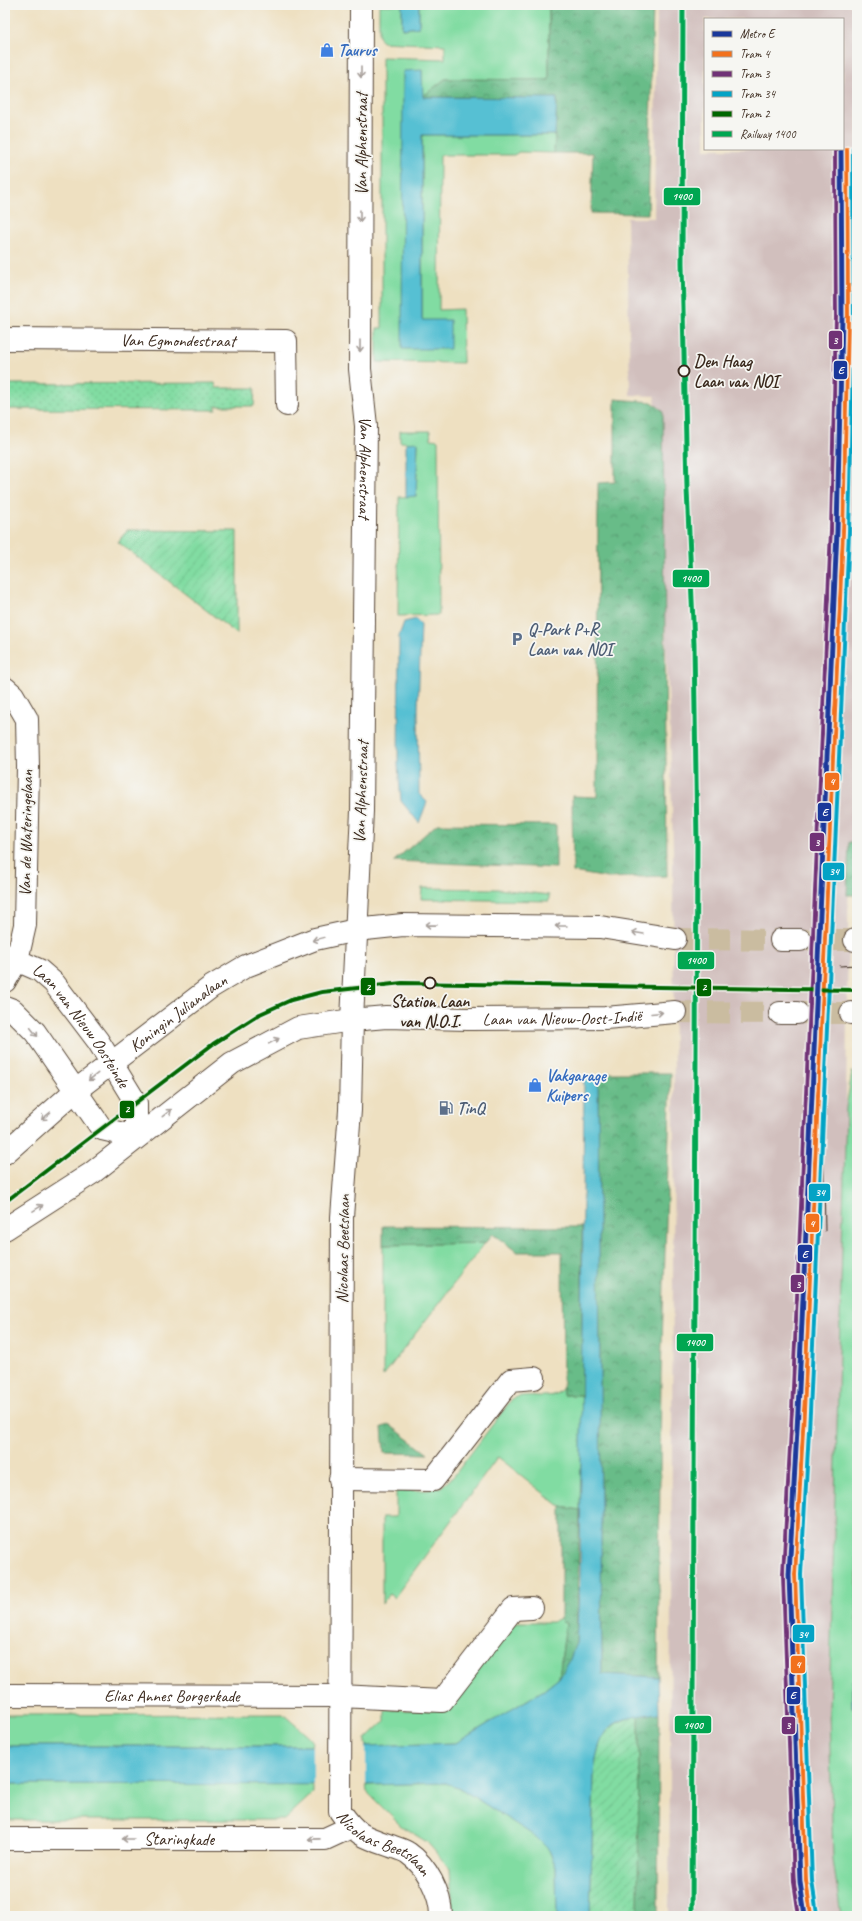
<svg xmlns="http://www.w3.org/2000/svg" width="862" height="1921" font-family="Caveat,sans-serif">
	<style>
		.railway { fill: #d1bfbd; fill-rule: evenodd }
		.grass { fill: #81dca2; stroke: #5e8360 }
		.forest { fill: url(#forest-crowns); stroke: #527353 }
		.park { fill: url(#park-dots); stroke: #5e8360 }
		.garden { fill: url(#garden-furrows); stroke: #5e8360 }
		.water { fill: #57c0d3; stroke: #497578 }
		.pier { fill: #eee0c1 }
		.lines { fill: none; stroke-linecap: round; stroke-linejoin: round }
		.major-tunnel { stroke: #cabca0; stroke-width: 22; stroke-dasharray: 22 11; stroke-linecap: butt }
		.minor-casing { stroke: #564536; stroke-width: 24 }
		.major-casing { stroke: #564536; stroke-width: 24 }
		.minor { stroke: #fff; stroke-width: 22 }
		.major { stroke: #fff; stroke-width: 22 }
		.tram { stroke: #3b2a1e; stroke-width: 1 }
		.rail-1-casing { stroke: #f6f6f2; stroke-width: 8 }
		.rail-1 { stroke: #00a651; stroke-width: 5 }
		.tram-1-casing { stroke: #f6f6f2; stroke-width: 7 }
		.tram-2-casing { stroke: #f6f6f2; stroke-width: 7 }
		.tram-3-casing { stroke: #f6f6f2; stroke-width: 7 }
		.tram-4-casing { stroke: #f6f6f2; stroke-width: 7 }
		.tram-1 { stroke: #f2711c; stroke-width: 4 }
		.tram-2 { stroke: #703276; stroke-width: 4 }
		.tram-3 { stroke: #03a3c5; stroke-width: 4 }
		.tram-4 { stroke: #060; stroke-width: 4 }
		.metro-1-casing { stroke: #f6f6f2; stroke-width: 8 }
		.metro-1 { stroke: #1a389a; stroke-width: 5 }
		.oneway { stroke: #a79f9a }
		.stop-dot { fill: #f6f6f2; stroke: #3b2a1e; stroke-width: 2 }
		.labels { text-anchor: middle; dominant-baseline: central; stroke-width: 3.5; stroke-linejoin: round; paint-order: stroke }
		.shop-label { font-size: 17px; font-weight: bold; fill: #366cbe; stroke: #f6f6f2; text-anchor: start }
		.street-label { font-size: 17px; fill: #3b2a1e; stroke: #f6f6f2 }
		.stop-label { font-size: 17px; font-weight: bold; fill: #3b2a1e; stroke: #f6f6f2; text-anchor: start }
		.service-label { font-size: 17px; font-weight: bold; fill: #4e5e75; stroke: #f6f6f2; text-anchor: start }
		.line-badge { stroke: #f6f6f2; stroke-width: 1.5 }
		.badge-label { font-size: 11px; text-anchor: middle; font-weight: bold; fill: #fff }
	</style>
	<defs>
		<pattern id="forest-crowns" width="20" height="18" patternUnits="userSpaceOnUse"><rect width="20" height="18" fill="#68bc88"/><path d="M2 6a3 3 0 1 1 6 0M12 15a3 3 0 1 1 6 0" fill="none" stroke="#57996f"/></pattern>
		<pattern id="park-dots" width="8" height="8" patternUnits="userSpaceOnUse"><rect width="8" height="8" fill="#81dca2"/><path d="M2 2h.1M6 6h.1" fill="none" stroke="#70bd8b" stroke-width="1.8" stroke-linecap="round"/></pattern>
		<pattern id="garden-furrows" width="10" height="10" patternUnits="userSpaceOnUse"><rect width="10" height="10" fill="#81dca2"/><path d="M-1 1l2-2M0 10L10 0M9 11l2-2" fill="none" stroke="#70bd8b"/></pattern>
	</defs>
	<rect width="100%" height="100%" fill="#f6f6f2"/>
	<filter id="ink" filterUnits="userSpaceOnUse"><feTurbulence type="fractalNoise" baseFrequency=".025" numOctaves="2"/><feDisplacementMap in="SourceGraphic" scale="8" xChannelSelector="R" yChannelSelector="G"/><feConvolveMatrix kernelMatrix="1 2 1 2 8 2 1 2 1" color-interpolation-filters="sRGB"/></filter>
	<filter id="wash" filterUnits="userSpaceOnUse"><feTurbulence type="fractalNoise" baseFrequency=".012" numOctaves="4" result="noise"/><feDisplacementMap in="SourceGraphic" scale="16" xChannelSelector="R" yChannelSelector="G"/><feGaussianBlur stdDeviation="0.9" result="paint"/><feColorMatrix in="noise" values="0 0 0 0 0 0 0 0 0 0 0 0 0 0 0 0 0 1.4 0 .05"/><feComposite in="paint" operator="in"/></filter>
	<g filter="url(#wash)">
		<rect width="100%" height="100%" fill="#eee0c1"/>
		<path class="railway" d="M657,5H857V842L849,843L846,1108L829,1710L833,1860L841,1916H669L674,1106L673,849L670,731L655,396L630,395L627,218H654ZM705,19H843V149H705Z"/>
		<g class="grass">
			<polygon points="379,5 402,5 402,29 419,27 419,5 549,5 549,80 445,79 422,97 422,70 422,321 422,135 555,135 554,153 519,152 514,155 440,155 439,310 462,309 463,363 377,362 377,328 382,328 382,57 445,59 445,45 382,42 379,35"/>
			<polygon points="400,431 430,431 431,439 438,440 439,615 398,616 399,497 416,496 418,443 400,442"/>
			<polygon points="422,888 498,889 549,895 549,901 421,899"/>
			<polygon points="852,1072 857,1073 857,1681 852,1681 852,1707 857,1707 857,1916 841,1916 833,1860 829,1710 846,1108"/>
			<polygon points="485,1243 383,1376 383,1245"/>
			<path d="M563,1387V1395H582L580,1510L561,1507L498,1457L394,1598L389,1594L382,1604V1517H396V1491L428,1490L441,1487L453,1477L512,1399C527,1390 554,1404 563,1387Z"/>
			<polygon points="561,1618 562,1622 566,1622 559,1678 544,1690 456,1743 366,1746 366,1739 385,1721 385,1710 432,1710 516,1622 552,1622"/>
			<polygon points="283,1714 310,1738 313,1742 312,1746 5,1746 5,1715"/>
			<polygon points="446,1783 463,1790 537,1837 549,1850 556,1867 557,1916 453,1916 450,1869 427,1842 401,1826 367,1792 366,1785"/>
			<polygon points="5,1784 313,1784 313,1793 284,1820 5,1820"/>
		</g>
		<g class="forest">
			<polygon points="549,5 653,5 648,214 591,213 593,153 554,153 557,98 422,97 445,79 549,80"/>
			<polygon points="615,399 652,402 663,411 667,876 608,878 573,872 572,796 597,797 598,483 615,482"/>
			<polygon points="437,824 556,825 556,868 394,861"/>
			<polygon points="849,842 857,842 857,895 847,895"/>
			<polygon points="610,1073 671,1073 661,1374 658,1677 602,1674 598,1079"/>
			<polygon points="383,1226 582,1227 582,1395 563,1395 562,1252 517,1252 493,1234 485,1243 383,1245"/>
			<polygon points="390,1425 428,1454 384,1453 382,1427"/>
			<polygon points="561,1507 580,1510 576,1643 569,1662 559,1678 566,1623 562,1622 561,1618"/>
			<polygon points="659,1713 658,1916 638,1916 639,1715"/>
		</g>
		<polygon class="park" points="215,383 216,388 255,388 254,406 216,406 216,410 5,409 5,384"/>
		<g class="garden">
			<polygon points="127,530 237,531 237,634 118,542"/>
			<path d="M639,1715L638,1916H590L594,1772C599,1736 602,1725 639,1715Z"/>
		</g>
		<g class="water">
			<polygon points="402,5 419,5 419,27 402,29"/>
			<polygon points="422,70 423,97 557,98 555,135 422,135 422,320 450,320 450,349 402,349 403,71"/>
			<polygon points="418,442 416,496 406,497 406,443"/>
			<polygon points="416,619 421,625 418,708 419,794 427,802 419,823 401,801 398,765 399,636 404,622"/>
			<path d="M584,1077L598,1078L602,1674L658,1677L659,1713C612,1718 600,1725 594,1772L590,1916H557L556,1867L549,1850L536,1837L463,1790L446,1783L366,1785L5,1784V1746H366L456,1743L544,1690L559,1678L569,1662L576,1643L580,1576Z"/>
			<rect x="852" y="1681" width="5" height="26"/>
		</g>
		<polygon class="pier" points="313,1744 366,1744 366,1787 313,1786"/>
	</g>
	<g filter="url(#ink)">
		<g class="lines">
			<g class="major-tunnel">
				<polyline points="675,939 781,940"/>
				<polyline points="800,940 855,940"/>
				<polyline points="675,1012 780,1013"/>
				<polyline points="797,1013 851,1013"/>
			</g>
			<defs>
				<g id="minor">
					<path id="s1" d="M361,5L360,369L366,426L362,811L352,1020L350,1110L342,1217L340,1811C356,1835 364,1837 391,1846C396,1848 404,1850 408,1853C427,1866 441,1894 441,1916"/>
					<path id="s2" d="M5,339L286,341L287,405"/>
					<polyline points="5,688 13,695 27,719 28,767 25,925 17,960 5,981"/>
					<polyline points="340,1479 433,1480 511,1380 534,1378"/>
					<path id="s3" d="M5,1695L340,1696L442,1701L513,1609L532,1608"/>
					<path id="s4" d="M5,1839H325L351,1827"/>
				</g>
				<g id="major">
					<polyline points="781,940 800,940"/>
					<polyline points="855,940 857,940"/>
					<path id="s5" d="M5,955L39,970L54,983L98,1041L136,1103V1137"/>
					<polyline points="5,1007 13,1010 35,1032 102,1129 136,1137"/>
					<polyline points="780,1013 797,1013"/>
					<polyline points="851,1013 857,1014"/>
					<path id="s6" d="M5,1153L75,1091L211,987L246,966L315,939L356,930L403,925L600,927L675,939"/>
					<path id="s7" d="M5,1229L92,1173L232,1063L298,1028L352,1020L386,1017L468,1019L605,1018L675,1012"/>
				</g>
			</defs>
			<use href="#minor" class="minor-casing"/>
			<use href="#major" class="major-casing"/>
			<use href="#minor" class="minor"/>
			<use href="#major" class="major"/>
			<g class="tram">
				<path d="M819,930C818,1030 824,1131 825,1231"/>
				<polyline points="840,966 857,965"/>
			</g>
			<defs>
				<polyline id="rail-1" points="683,5 682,263 687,489 694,644 697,843 692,1916"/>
			</defs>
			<use href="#rail-1" class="rail-1-casing"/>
			<use href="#rail-1" class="rail-1"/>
			<defs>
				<polyline id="tram-1" points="811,1915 806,1881 795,1575 804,1411 843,531 848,317 847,149"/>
				<polyline id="tram-2" points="799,1916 794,1882 783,1575 792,1411 831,531 836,317 835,149"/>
				<polyline id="tram-3" points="817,1914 812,1881 801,1575 810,1412 849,532 854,317 853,149"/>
				<polyline id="tram-4" points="5,1202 213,1044 260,1014 291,1000 322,992 402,983 857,990"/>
			</defs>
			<use href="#tram-1" class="tram-1-casing"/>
			<use href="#tram-2" class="tram-2-casing"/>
			<use href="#tram-3" class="tram-3-casing"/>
			<use href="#tram-4" class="tram-4-casing"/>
			<use href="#tram-1" class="tram-1"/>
			<use href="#tram-2" class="tram-2"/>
			<use href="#tram-3" class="tram-3"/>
			<use href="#tram-4" class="tram-4"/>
			<defs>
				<polyline id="metro-1" points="805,1916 800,1882 789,1575 798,1411 837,531 842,317 841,149"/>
			</defs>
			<use href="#metro-1" class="metro-1-casing"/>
			<use href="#metro-1" class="metro-1"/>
		</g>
		<defs><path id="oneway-shaft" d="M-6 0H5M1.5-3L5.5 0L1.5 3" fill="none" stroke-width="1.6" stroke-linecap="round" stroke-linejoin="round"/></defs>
		<g class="oneway">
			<use href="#oneway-shaft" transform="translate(361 72) rotate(90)"/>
			<use href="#oneway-shaft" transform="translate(360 216) rotate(90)"/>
			<use href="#oneway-shaft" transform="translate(360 346) rotate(90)"/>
			<use href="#oneway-shaft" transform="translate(431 925) rotate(-179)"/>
			<use href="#oneway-shaft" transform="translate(561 926) rotate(-180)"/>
			<use href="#oneway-shaft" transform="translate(638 933) rotate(-171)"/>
			<use href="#oneway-shaft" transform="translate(318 939) rotate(166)"/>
			<use href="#oneway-shaft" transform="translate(657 1013) rotate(-5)"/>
			<use href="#oneway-shaft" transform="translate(34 1032) rotate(51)"/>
			<use href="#oneway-shaft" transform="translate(274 1041) rotate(-28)"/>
			<use href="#oneway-shaft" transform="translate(93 1077) rotate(142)"/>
			<use href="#oneway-shaft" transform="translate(167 1113) rotate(-38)"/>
			<use href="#oneway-shaft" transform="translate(46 1116) rotate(140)"/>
			<use href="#oneway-shaft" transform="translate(38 1208) rotate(-32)"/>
			<use href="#oneway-shaft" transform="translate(128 1839) rotate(-180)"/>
			<use href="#oneway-shaft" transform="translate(314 1839) rotate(179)"/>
		</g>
	</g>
	<defs>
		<symbol id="shop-bare" viewBox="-9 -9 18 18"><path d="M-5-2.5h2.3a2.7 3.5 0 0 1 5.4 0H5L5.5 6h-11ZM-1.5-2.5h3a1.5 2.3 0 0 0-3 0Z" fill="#3f7fe0" stroke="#f6f6f2" stroke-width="2.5" paint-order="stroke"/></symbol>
		<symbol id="parking-bare" viewBox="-9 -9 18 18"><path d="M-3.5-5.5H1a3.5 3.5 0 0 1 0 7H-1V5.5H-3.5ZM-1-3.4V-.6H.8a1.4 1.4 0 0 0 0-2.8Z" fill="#5c6f8a" stroke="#f6f6f2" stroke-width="2.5" paint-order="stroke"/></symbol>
		<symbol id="fuel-bare" viewBox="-9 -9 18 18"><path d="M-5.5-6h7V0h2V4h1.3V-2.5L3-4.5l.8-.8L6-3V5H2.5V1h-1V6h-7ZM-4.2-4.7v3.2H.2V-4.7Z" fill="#5c6f8a" stroke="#f6f6f2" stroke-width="2.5" paint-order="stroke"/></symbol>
	</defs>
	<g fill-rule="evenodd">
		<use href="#shop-bare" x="317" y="40" width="20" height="20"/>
		<use href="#parking-bare" x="507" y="629" width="20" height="20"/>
		<use href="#shop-bare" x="525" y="1075" width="20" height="20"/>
		<use href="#fuel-bare" x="436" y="1098" width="20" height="20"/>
	</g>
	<g class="stop-dot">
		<circle cx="684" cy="371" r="5.5"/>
		<circle cx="430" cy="983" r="5.5"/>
	</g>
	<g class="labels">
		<g class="shop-label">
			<text x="338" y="50">Taurus</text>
			<text x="546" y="1075">Vakgarage<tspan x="546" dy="20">Kuipers</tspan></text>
		</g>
		<g class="street-label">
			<text transform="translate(361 144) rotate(-90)">Van Alphenstraat</text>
			<text stroke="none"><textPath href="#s2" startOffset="173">Van Egmondestraat</textPath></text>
			<text stroke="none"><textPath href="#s1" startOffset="463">Van Alphenstraat</textPath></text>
			<text transform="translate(361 792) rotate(-88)">Van Alphenstraat</text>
			<text transform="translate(26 833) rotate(-89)">Van de Wateringelaan</text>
			<text stroke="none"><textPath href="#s6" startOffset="223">Koningin Julianalaan</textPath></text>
			<text stroke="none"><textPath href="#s7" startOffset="621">Laan van Nieuw-Oost-Indië</textPath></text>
			<text stroke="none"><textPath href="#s5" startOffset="107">Laan van Nieuw Oosteinde</textPath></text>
			<text transform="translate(343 1249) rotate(-89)">Nicolaas Beetslaan</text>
			<text stroke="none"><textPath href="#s3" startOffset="167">Elias Annes Borgerkade</textPath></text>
			<text stroke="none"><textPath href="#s4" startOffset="174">Staringkade</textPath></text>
			<text stroke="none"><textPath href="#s1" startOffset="1863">Nicolaas Beetslaan</textPath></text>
		</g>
		<g class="stop-label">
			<text x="694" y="361">Den Haag<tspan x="694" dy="20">Laan van NOI</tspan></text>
			<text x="430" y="1001" text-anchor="middle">Station Laan<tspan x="430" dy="20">van N.O.I.</tspan></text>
		</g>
		<g class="service-label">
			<text x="528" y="629">Q-Park P+R<tspan x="528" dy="20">Laan van NOI</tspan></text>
			<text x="457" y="1108">TinQ</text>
		</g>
	</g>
	<g class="line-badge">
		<rect x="663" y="187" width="38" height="19" rx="4" fill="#00a651"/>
		<rect x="828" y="330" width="15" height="20" rx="4" fill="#703276"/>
		<rect x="833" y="360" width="15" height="20" rx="4" fill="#1a389a"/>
		<rect x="672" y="569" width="38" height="19" rx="4" fill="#00a651"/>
		<rect x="824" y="772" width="16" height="19" rx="4" fill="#f2711c"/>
		<rect x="817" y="802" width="15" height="20" rx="4" fill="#1a389a"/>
		<rect x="809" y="832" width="16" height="20" rx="4" fill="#703276"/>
		<rect x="822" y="862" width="23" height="19" rx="4" fill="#03a3c5"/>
		<rect x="677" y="951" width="38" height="19" rx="4" fill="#00a651"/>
		<rect x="360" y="977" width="16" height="19" rx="4" fill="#060"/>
		<rect x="696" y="978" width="16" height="19" rx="4" fill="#060"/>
		<rect x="119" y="1100" width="16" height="19" rx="4" fill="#060"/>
		<rect x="808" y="1183" width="23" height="19" rx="4" fill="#03a3c5"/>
		<rect x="805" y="1213" width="15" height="20" rx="4" fill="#f2711c"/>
		<rect x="797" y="1244" width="16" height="19" rx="4" fill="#1a389a"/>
		<rect x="790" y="1274" width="15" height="19" rx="4" fill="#703276"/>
		<rect x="676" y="1333" width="38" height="19" rx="4" fill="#00a651"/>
		<rect x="792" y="1624" width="23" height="19" rx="4" fill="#03a3c5"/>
		<rect x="790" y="1655" width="16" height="19" rx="4" fill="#f2711c"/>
		<rect x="786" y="1686" width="15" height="19" rx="4" fill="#1a389a"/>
		<rect x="674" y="1715" width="38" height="19" rx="4" fill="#00a651"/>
		<rect x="781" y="1716" width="15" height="19" rx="4" fill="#703276"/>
	</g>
	<g class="badge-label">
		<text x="682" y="200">1400</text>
		<text x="835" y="344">3</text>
		<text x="841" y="374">E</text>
		<text x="691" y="582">1400</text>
		<text x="832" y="785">4</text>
		<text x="825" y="816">E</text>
		<text x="817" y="846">3</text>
		<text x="834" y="875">34</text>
		<text x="696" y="964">1400</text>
		<text x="368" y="991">2</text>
		<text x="704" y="991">2</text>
		<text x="127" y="1113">2</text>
		<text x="820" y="1196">34</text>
		<text x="812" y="1227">4</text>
		<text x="805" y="1258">E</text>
		<text x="798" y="1288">3</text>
		<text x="695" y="1346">1400</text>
		<text x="803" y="1638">34</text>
		<text x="798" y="1668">4</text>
		<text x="793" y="1699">E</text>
		<text x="693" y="1729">1400</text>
		<text x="788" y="1729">3</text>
	</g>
	<rect width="862" height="1921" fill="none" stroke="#f6f6f2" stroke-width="20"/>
	<rect x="704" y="18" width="140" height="132" fill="#f6f6f2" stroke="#aba49d"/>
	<rect x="712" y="31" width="20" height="6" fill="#1a389a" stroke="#aba49d"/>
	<text x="740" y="38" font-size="12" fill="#3b2a1e">Metro E</text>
	<rect x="712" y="51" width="20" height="6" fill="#f2711c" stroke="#aba49d"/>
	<text x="740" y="58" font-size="12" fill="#3b2a1e">Tram 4</text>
	<rect x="712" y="71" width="20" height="6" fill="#703276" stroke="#aba49d"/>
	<text x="740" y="78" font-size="12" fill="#3b2a1e">Tram 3</text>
	<rect x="712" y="91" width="20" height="6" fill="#03a3c5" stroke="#aba49d"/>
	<text x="740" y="98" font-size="12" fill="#3b2a1e">Tram 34</text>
	<rect x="712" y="111" width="20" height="6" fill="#006600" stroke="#aba49d"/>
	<text x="740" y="118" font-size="12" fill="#3b2a1e">Tram 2</text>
	<rect x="712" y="131" width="20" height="6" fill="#00a651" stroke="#aba49d"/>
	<text x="740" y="138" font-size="12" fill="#3b2a1e">Railway 1400</text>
</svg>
